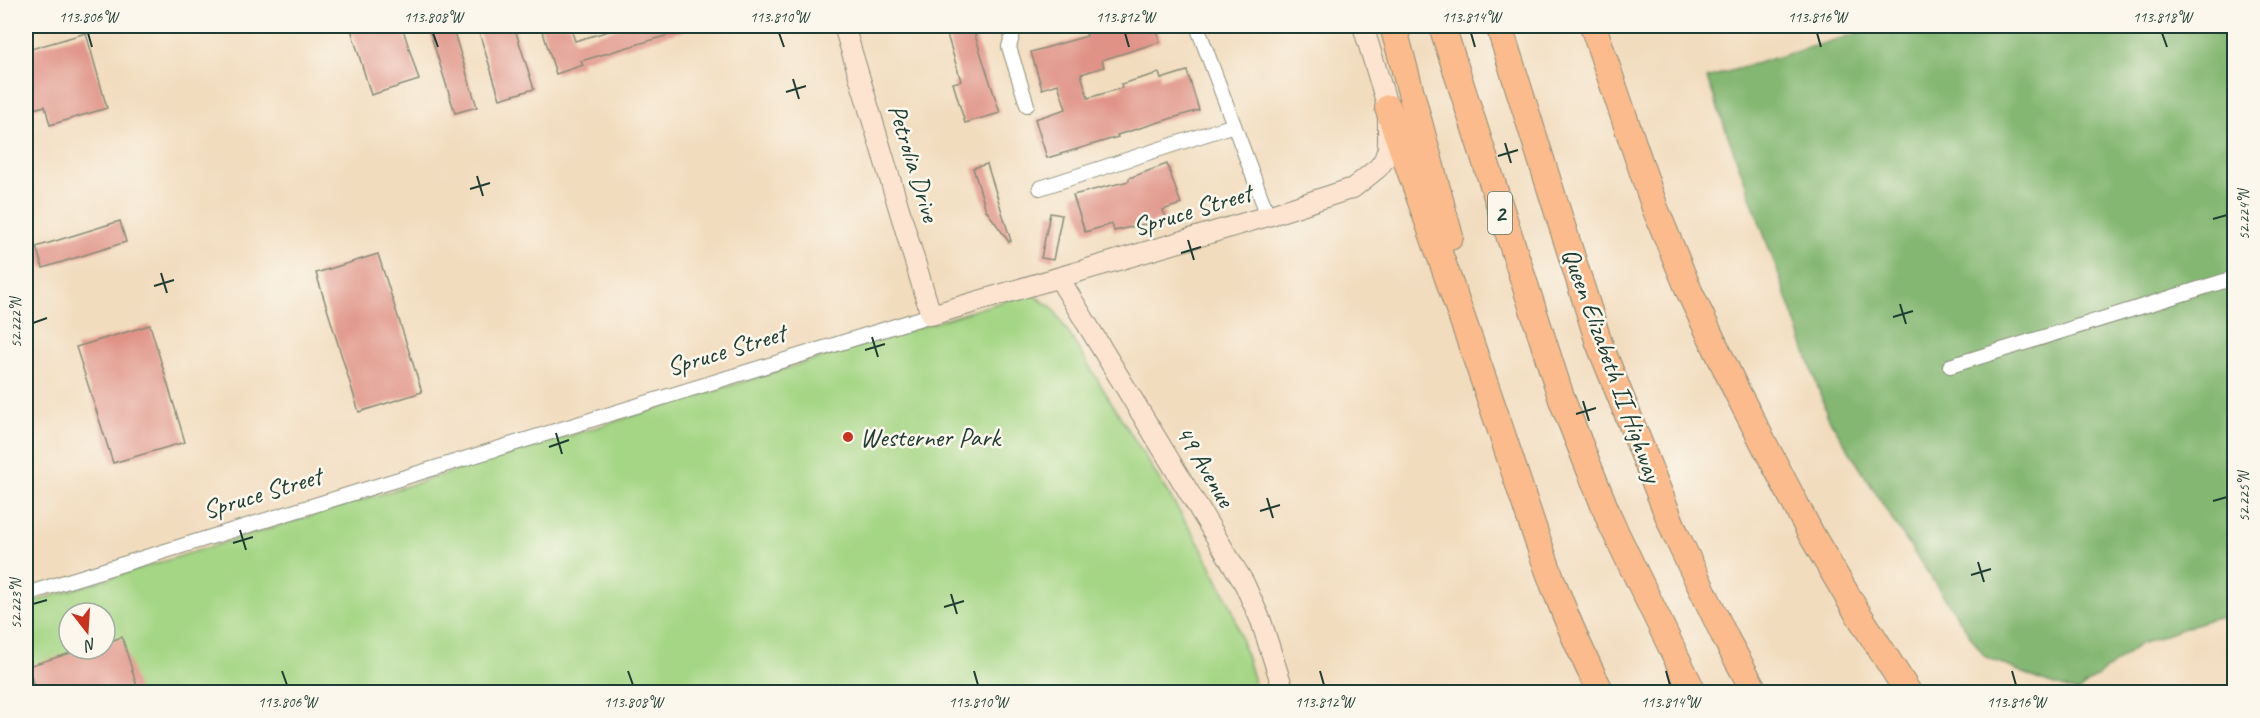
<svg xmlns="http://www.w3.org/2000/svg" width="2260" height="718" font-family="Caveat,sans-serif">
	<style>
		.green { fill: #a5d685; stroke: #628a5c; stroke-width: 1.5; fill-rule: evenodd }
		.forest { fill: #84b772; stroke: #527a53; stroke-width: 1.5 }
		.building { fill: #e09286 }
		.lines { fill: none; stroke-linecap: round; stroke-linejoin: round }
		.street-casing { stroke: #888c79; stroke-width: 16 }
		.secondary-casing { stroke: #888c79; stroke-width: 22 }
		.highway-casing { stroke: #888c79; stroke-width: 28 }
		.street { stroke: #fff; stroke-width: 14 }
		.secondary { stroke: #fde4d1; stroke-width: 20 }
		.highway { stroke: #fbbb8c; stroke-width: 26 }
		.ticks { fill: none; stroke: #1f3d34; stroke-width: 2 }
		.poi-dot { fill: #c8321e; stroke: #fbf7ec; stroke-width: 2 }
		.labels { text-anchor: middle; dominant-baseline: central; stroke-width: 5; stroke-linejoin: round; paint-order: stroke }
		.shield { fill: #fbf7ec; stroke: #61756b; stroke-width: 1.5 }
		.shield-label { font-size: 24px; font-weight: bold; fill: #1f3d34 }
		.street-label { font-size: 26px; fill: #1f3d34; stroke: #fbf7ec }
		.poi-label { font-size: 26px; fill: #1f3d34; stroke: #fbf7ec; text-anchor: start }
		.neatline { fill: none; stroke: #1f3d34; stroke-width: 2 }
		.ticks-label { font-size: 15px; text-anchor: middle; fill: #1f3d34 }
	</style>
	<rect width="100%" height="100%" fill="#fbf7ec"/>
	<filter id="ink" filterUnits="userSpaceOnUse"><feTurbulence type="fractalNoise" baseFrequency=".0167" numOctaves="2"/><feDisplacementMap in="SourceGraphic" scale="12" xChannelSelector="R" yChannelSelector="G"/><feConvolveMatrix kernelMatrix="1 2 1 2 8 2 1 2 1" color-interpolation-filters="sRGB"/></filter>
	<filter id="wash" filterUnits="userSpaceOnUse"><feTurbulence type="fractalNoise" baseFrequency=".008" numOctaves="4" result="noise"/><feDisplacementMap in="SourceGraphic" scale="24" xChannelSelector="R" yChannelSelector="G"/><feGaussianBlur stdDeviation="1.35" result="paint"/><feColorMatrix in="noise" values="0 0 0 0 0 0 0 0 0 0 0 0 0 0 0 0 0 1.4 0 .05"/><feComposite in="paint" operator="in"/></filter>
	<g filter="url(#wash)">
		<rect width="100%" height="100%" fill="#f2dcbe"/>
		<path class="green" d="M1030,293L1053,308L1200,545L1232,608L1257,692H26V604ZM69,613H105V649H69Z"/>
		<polygon class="forest" points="1882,26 2234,26 2234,619 2213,618 2140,644 2077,692 2037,679 1984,656 1897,527 1828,417 1793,314 1707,78"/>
		<g id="blocks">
			<g class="building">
				<polygon points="350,26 402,26 419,80 371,95"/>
				<polygon points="428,26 452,26 477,107 455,113"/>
				<polygon points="477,26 514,26 534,89 500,99"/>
				<polygon points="541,26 570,26 575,41 626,26 689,26 689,29 581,61 583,65 556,74"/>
				<polygon points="965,26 972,26 1000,113 965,123 953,83 961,81 946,31"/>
				<polygon points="1084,26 1156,26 1160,42 1102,60 1104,67 1081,74 1088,98 1122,88 1121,84 1159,73 1161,79 1187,71 1199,110 1117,135 1118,137 1047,158 1035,119 1066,109 1058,84 1042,89 1031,52 1087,36"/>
				<polygon points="86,33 107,108 50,125 45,106 26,111 26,53 31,51 31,49"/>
				<polygon points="987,164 1011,241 1009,242 986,210 973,168"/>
				<polygon points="1167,164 1181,204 1163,210 1166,218 1145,225 1144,224 1114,231 1112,224 1085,232 1073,195 1129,181 1129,178"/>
				<polygon points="1050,213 1062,215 1053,260 1041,258"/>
				<polygon points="120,221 126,242 43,268 36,247"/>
				<polygon points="378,254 422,392 359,412 316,273"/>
				<polygon points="150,325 185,442 113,463 76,347"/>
				<polygon points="122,637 139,693 36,693 28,666 84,649 105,649 105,643"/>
			</g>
		</g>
	</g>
	<g filter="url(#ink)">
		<use href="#blocks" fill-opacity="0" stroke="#888c79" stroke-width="1.5"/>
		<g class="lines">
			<defs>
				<g id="street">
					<polyline points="1015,26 1009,47 1027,105"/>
					<polyline points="1197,26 1268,216"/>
					<polyline points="1040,188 1234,125"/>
					<polyline points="1950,366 2234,278"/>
					<polyline points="26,594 931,315"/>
				</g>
				<g id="secondary">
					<polyline points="844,26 931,315 1268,216 1353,188 1378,168 1384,160 1388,148 1388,108 1363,26"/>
					<polyline points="1059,278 1244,583 1261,621 1284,692"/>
				</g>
				<g id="highway">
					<polyline points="1393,26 1450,237"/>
					<polyline points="1442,26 1562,400 1611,523 1693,692"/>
					<polyline points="1499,26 1599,343 1676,535 1726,639 1755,692"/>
					<polyline points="1593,26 1655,208 1690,293 1737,392 1811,534 1855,609 1908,692"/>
					<path d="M1388,108C1425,214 1463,319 1499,425C1530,517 1556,606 1601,692"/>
				</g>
			</defs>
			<use href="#street" class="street-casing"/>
			<use href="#secondary" class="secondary-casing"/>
			<use href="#highway" class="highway-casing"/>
			<use href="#street" class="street"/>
			<use href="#secondary" class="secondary"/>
			<use href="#highway" class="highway"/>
		</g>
	</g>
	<path class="ticks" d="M88,33L92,47M433,33L438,47M779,33L784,47M1125,33L1129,47M1471,33L1475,47M1817,33L1821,47M2162,33L2167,47M793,79L799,99M786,92L806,86M1505,143L1511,163M1498,156L1518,150M477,176L483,196M470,189L490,183M2213,219L2227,215M1188,240L1194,260M1181,253L1201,247M161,273L167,293M154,286L174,280M1900,304L1906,324M1893,317L1913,311M33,323L47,318M872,337L878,357M865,350L885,344M1583,401L1589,421M1576,414L1596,408M556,433L562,454M549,447L569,440M1267,498L1273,518M2213,501L2227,497M1260,511L1280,505M240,530L246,550M233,543L253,537M1978,562L1984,582M1971,575L1991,569M951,594L957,614M33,604L47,600M944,607L964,601M282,671L287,685M628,671L633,685M974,671L978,685M1320,671L1324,685M1666,671L1670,685M2012,671L2016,685"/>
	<circle class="poi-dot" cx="848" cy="437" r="6"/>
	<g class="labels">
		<rect class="shield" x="1488" y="192" width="24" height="42" rx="4.5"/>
		<g class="shield-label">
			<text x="1500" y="213">2</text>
		</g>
		<g class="street-label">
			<text transform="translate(914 163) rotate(73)">Petrolia Drive</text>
			<text transform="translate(1192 210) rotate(-17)">Spruce Street</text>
			<text transform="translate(726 350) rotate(-17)">Spruce Street</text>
			<text transform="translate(1612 365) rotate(70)">Queen Elizabeth II Highway</text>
			<text transform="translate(1205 466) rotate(59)">49 Avenue</text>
			<text transform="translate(262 493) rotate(-17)">Spruce Street</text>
		</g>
		<g class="poi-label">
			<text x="860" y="437">Westerner Park</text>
		</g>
	</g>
	<rect width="2260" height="718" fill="none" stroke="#fbf7ec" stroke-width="66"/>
	<g transform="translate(87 631) rotate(163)"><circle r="28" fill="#fbf7ec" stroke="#a3ada2" stroke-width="1.5"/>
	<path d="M0-4.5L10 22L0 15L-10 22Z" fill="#c8321e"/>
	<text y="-9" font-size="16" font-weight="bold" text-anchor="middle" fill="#1f3d34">N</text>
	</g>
	<rect x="33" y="33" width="2194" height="652" class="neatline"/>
	<g class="ticks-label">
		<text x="88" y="22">113.806°W</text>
		<text x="433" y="22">113.808°W</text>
		<text x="779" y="22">113.810°W</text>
		<text x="1125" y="22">113.812°W</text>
		<text x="1471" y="22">113.814°W</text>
		<text x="1817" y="22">113.816°W</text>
		<text x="2162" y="22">113.818°W</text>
		<text transform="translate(2244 215) rotate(-90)" y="5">52.224°N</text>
		<text transform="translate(16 323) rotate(-90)" y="5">52.222°N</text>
		<text transform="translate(2244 497) rotate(-90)" y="5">52.225°N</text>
		<text transform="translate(16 604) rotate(-90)" y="5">52.223°N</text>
		<text x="287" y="707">113.806°W</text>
		<text x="633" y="707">113.808°W</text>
		<text x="978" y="707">113.810°W</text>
		<text x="1324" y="707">113.812°W</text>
		<text x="1670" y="707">113.814°W</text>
		<text x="2016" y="707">113.816°W</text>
	</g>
</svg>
